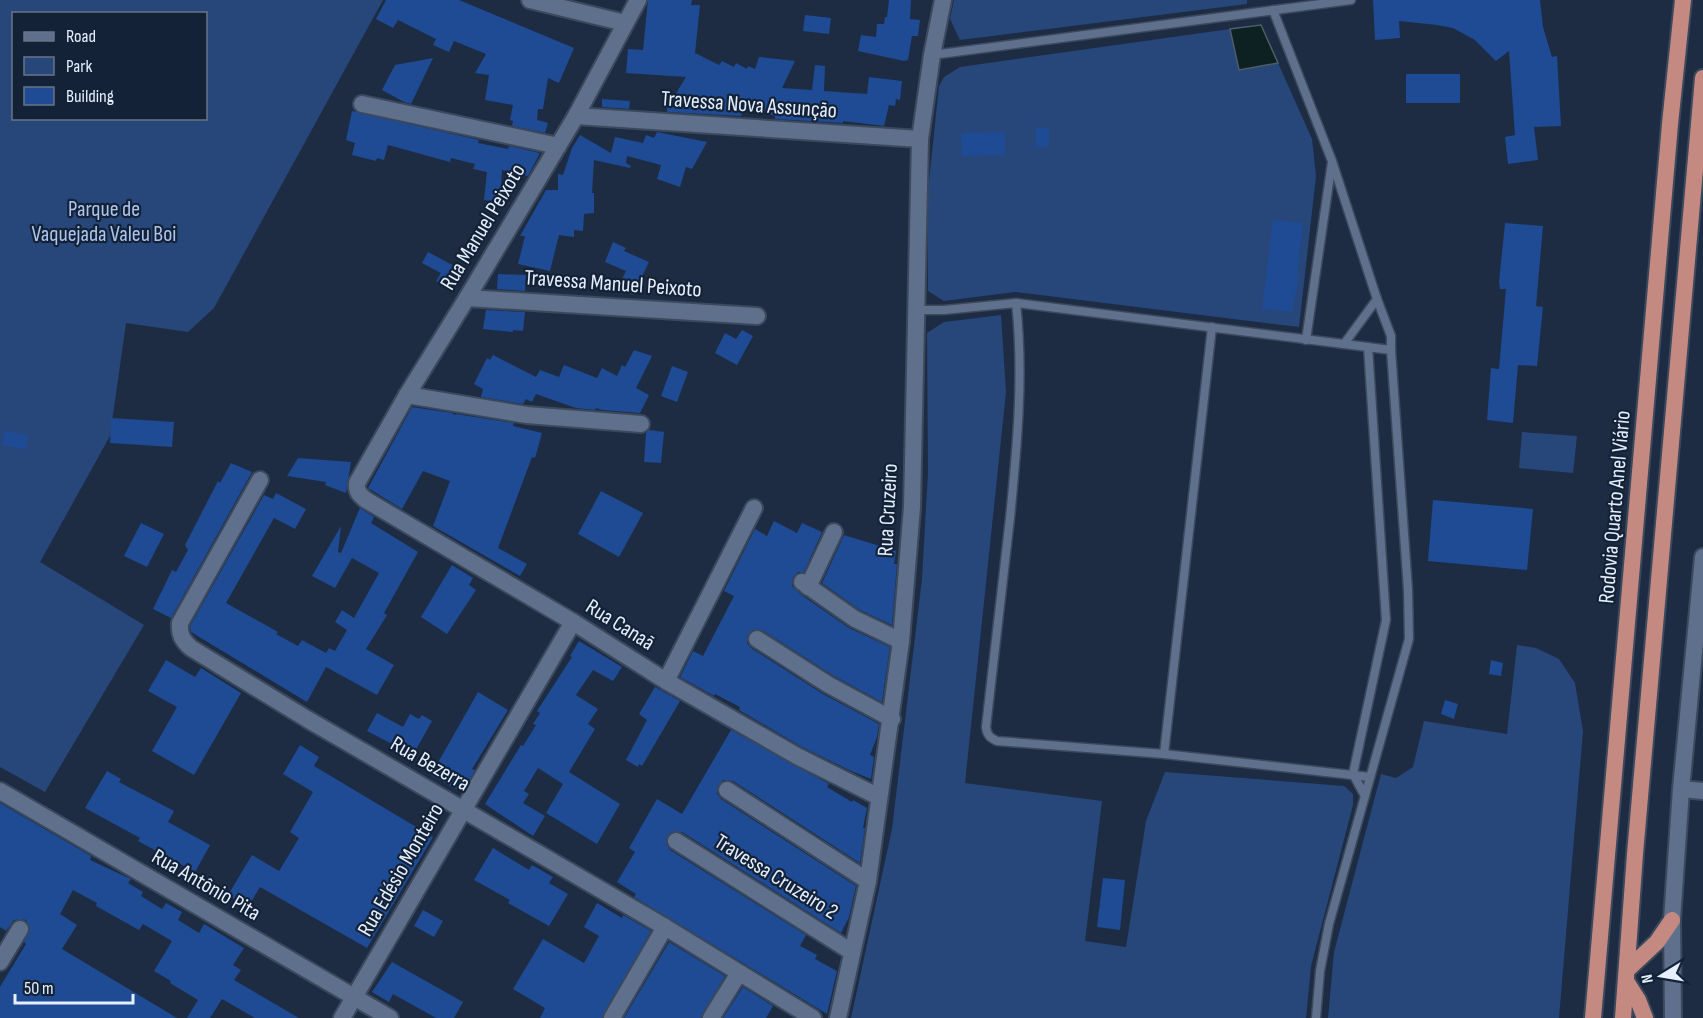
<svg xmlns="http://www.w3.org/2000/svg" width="1703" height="1018" font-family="'Sofia Sans Condensed',sans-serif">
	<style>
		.green { fill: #27477b; fill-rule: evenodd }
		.water { fill: #0d2022; stroke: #4e5e64; stroke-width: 1.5 }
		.building { fill: #1e4b93 }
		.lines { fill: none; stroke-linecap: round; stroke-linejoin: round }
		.service-casing { stroke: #3c485c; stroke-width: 11 }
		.minor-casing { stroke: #3c485c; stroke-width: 20 }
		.tertiary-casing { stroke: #3c485c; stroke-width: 20 }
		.trunk-casing { stroke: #3c485c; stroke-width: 20 }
		.service { stroke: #5f708c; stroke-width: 8 }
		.minor { stroke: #5f708c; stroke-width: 16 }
		.tertiary { stroke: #5f708c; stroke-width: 16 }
		.trunk { stroke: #c48a82; stroke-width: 16 }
		.labels { text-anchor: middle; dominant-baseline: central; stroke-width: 4.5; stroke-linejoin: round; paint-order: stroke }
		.street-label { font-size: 22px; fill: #e5efff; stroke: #142238 }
		.park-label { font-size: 22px; fill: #adc6ee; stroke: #142238 }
	</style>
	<rect width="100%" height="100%" fill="#1d2c43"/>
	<g class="green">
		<path d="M0,0H383L214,308L188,332L126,323L110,436L40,562L144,625L45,792L0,767ZM14,14H206V118H14Z"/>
		<polygon points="954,0 1247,0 1247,4 960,40 950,19"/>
		<polygon points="1230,29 1239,70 1278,63 1312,139 1316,176 1299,327 1015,292 944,301 928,291 928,191 939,86 944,77 960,67"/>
		<polygon points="1001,315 1006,392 965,783 1102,801 1085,941 1126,947 1146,821 1165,772 1344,786 1353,794 1353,805 1311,966 1306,1018 851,1018 892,829 922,579 928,473 927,333 944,322"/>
		<polygon points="1522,432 1577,436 1573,473 1519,468"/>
		<polygon points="1517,645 1536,648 1559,659 1575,683 1583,731 1559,1018 1328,1018 1334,952 1381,774 1396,778 1413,767 1424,721 1507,734"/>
	</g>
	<polygon class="water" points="1261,25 1278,63 1239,70 1230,29"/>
	<g class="building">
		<polygon points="386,0 459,0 574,48 559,83 548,78 543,109 538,109 537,120 548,123 545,133 512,126 513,121 510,120 513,105 485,100 489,75 475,73 486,54 454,41 449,52 433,45 436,39 398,20 393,28 376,19"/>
		<polygon points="648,0 692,0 691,5 700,5 695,53 719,65 722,61 734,67 736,63 747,69 748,66 755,69 759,57 795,61 782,88 812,90 815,65 825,66 824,91 867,94 869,77 902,81 900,100 896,99 895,106 889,105 884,126 843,121 843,123 775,119 775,116 744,105 741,116 667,112 667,108 686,77 626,73 628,49 643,50"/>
		<polygon points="889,0 911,0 910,19 920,20 918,36 912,36 908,60 904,61 858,51 861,35 876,37 877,24 884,24 885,17 887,17"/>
		<polygon points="1373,0 1540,0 1543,27 1552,57 1557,56 1561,126 1534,127 1538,160 1508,164 1505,137 1515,135 1509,51 1496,61 1475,40 1453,28 1437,25 1399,21 1400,38 1375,40"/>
		<polygon points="805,15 831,18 829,34 803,31"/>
		<polygon points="433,58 411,104 404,102 382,90 395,65"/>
		<rect x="1406" y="74" width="54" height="29"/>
		<polygon points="602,99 630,101 629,109 602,107"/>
		<polygon points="352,111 479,140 478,143 508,149 509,146 540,153 528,176 502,170 500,202 484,200 487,172 473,169 475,164 451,158 450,162 388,145 384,160 377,158 376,161 352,155 355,143 346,140"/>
		<polygon points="1036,127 1049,128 1049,147 1035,147"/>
		<polygon points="657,132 707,142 692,169 686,167 680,187 657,179 661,165 627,156 626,163 631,166 630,168 594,160 592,193 594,193 594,213 584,214 583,231 574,230 574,237 559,235 550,271 518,264 525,236 520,236 546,190 558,190 558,174 563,175 572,148 580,135 611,153 615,137 643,143 646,135 654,138"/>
		<polygon points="1005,132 1005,155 962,156 961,133"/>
		<polygon points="1273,220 1303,223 1297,275 1299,276 1292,312 1262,309"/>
		<polygon points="1505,223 1543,226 1536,306 1543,307 1537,366 1518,365 1513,423 1487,420 1491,368 1499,369 1506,289 1500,289 1499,282"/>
		<polygon points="613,242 626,248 624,251 649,262 633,295 618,287 626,271 605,262"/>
		<polygon points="428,252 460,269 447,288 436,281 441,273 422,263"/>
		<polygon points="498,274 526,275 525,291 497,289"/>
		<polygon points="486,310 525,312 523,331 513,330 513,332 483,329"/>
		<polygon points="742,330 753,336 737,365 715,353 725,333 736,339"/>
		<polygon points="634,350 652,356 636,388 649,395 640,413 602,410 596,408 595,410 576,408 536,394 532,402 526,399 523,404 481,397 483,389 474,384 487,358 490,360 493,355 536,377 540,370 559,377 564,365 597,378 602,368 617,376 622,365 625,367"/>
		<polygon points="672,366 688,372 677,402 661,396"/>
		<polygon points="412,407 452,413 455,415 456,414 514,423 513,426 542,433 535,458 532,457 498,548 527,564 520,576 433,526 450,481 423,471 402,509 368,488"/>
		<polygon points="111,418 174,422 172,447 110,443"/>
		<polygon points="649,430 664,432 661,463 644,462 646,433"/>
		<polygon points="4,431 28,435 26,449 2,445"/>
		<polygon points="298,458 351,462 346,493 325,485 326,482 287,476"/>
		<polygon points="231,463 252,472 171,618 153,609 172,570 176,572 188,550 185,545 218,481 220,483"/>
		<polygon points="601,491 643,513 619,557 578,534"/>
		<polygon points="276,493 306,509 295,529 274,518 226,603 278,632 276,634 298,646 302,640 326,653 329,648 335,651 347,630 335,622 342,610 354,618 379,573 352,558 335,588 312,576 341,526 338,552 341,553 360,508 374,517 371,523 418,552 384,613 387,615 366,649 394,665 377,695 326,667 307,702 191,632 190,626 264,495 273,499"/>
		<polygon points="1433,500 1533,509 1527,570 1428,561"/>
		<polygon points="774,521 797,533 802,523 822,532 804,572 798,572 793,577 792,586 803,596 849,628 890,647 882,702 834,676 762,630 752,630 747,638 747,643 751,648 823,694 879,724 877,737 870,755 874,757 871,779 849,770 802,747 739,710 740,707 715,694 714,696 680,677 693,651 703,656 734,596 724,591 755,529 767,536"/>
		<polygon points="141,523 164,534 147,567 124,556"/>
		<polygon points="844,535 896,551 894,564 897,564 892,625 860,610 822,583"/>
		<polygon points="452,565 473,578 469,585 476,590 447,634 421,617"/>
		<polygon points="579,641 622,667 613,681 593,670 576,695 598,709 588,724 595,729 569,772 620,804 597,844 546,813 563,784 538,768 524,791 529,794 523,803 545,816 533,836 485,804 521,745 523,746 536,725 533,724 540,713 537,711 572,657 570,656"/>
		<polygon points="166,660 195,677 201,668 241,693 194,775 152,751 177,707 148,691"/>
		<polygon points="1491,660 1503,663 1501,676 1489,674"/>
		<polygon points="655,687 680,701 642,766 639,764 638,767 626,760 647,720 639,714"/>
		<polygon points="478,692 508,710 472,769 475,770 469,780 467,779 460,791 431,775"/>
		<polygon points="1445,700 1458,704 1454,719 1441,714"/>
		<polygon points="377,713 403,727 410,714 419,719 422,715 432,721 413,755 367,731"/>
		<polygon points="731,730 829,784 827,787 852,802 853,800 867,808 863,828 865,828 860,863 733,781 723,780 717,789 717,794 721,799 856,886 849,917 841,933 682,832 672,832 666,840 667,845 670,850 806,935 800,946 817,955 815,959 837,971 827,1014 634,897 636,894 617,882 635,852 629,848 657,799 682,814"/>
		<polygon points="300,745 319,757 314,766 433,837 367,948 260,887 248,907 228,895 252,855 279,871 299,838 290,832 313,792 283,774"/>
		<polygon points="107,771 121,779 119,782 174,811 168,822 210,845 195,872 138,841 140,838 85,808"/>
		<polygon points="0,803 91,856 90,860 131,879 128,883 143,892 141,896 162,909 166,903 182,912 178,920 199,933 204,924 244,948 233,965 241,970 234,980 299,1018 255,1018 222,999 210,1018 187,1018 198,1000 170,983 171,981 154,971 172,941 143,924 139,930 96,906 97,903 73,890 60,914 77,925 62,949 177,1018 0,1018 0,987 26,944 24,942 30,929 26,920 21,919 14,920 6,931 0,927"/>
		<polygon points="493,848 529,870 532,865 553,877 549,883 568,894 549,926 508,903 510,900 474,880"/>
		<polygon points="1103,878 1125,880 1120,930 1097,927"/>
		<polygon points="597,903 622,918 623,915 651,931 602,1018 540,1018 545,1008 513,989 543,939 584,963 599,936 584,927"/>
		<polygon points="423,910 443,921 434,937 414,926"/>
		<polygon points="669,942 725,976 701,1018 624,1018"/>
		<polygon points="392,962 463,1002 454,1018 436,1018 393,994 389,1002 372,992"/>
		<polygon points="743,987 773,1006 766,1018 723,1018"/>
	</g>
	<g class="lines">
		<defs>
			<g id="service">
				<polyline points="1273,10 1332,161 1377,299 1391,336 1391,350 1344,344 1377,299"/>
				<polyline points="932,55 1351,0"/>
				<path d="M1016,303C1024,375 1017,447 1010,518C1002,588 994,658 986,727C987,735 990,738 997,741L1164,754L1370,777"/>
				<polyline points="916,310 944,310 1016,303 1344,344"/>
				<polyline points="1306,340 1332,162"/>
				<polyline points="1164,754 1212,327"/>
				<polyline points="1365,796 1353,774 1386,620 1368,347"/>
				<polyline points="1316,1018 1320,971 1329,924 1409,639 1408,590 1391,350"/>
			</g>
			<g id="minor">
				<polyline points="530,0 625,23"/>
				<path d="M638,0L576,116L467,298L407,395L357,483C356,492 360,495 366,500L573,622L666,681L797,756L879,797"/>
				<polyline points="362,104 558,146"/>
				<polyline points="576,116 920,139"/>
				<polyline points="467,298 757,316"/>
				<polyline points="407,395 527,415 641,424"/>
				<path d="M260,480L180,623C179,634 182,640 191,648L307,719L665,927L813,1018"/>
				<polyline points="802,582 855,619 901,641"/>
				<polyline points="808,587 834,532"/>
				<polyline points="757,639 829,685 892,719"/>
				<polyline points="666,681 754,508"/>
				<polyline points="1681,789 1703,791"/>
				<polyline points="727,790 868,881"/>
				<polyline points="0,791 390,1018"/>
				<polyline points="676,841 852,952"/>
				<polyline points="0,962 20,929"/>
				<polyline points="342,1018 573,622"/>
				<polyline points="612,1018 665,927"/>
				<polyline points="711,1018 739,973"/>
				<polyline points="838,1018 868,881 901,641 912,507 920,139 932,55 943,0"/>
			</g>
			<polyline id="tertiary" points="1673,1018 1672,920 1681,789 1703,557"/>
			<g id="trunk">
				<polyline points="1627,970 1657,942 1672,920"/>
				<polyline points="1626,981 1638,1000 1645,1018"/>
				<polyline points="1593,1018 1670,124 1683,0"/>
				<polyline points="1623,1018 1635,854 1703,78"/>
			</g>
		</defs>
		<use href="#service" class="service-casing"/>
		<use href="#minor" class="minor-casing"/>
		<use href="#tertiary" class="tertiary-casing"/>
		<use href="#trunk" class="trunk-casing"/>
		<use href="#service" class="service"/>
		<use href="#minor" class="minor"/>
		<use href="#tertiary" class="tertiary"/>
		<use href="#trunk" class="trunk"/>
	</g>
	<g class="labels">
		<g class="street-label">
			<text transform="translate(749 105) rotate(4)">Travessa Nova Assunção</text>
			<text transform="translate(483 227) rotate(-59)">Rua Manuel Peixoto</text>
			<text transform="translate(613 284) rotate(4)">Travessa Manuel Peixoto</text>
			<text transform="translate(1615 507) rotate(-85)">Rodovia Quarto Anel Viário</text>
			<text transform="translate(888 510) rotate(-87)">Rua Cruzeiro</text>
			<text transform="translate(620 625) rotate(32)">Rua Canaã</text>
			<text transform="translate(430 764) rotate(30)">Rua Bezerra</text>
			<text transform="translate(401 870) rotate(-60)">Rua Edésio Monteiro</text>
			<text transform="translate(776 877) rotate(32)">Travessa Cruzeiro 2</text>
			<text transform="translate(206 885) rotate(30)">Rua Antônio Pita</text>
		</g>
		<g class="park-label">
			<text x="104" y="209">Parque de<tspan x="104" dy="25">Vaquejada Valeu Boi</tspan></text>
		</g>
	</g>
	<rect x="12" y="12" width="195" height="108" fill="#142238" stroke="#687488" stroke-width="1.5"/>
	<rect x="24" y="32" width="30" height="9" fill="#5f708c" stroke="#687488" stroke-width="1.5"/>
	<text x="66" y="42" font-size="18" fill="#e5efff">Road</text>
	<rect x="24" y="57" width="30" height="18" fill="#27477b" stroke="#687488" stroke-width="1.5"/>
	<text x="66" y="72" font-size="18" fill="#e5efff">Park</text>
	<rect x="24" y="87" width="30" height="18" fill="#1e4b93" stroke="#687488" stroke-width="1.5"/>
	<text x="66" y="102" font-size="18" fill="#e5efff">Building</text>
	<g transform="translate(1661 976) rotate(259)" stroke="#142238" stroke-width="4.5" paint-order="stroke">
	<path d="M0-4.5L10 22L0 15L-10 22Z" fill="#e5efff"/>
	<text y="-9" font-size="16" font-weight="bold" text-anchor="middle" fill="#e5efff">N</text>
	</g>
	<path d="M15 994v9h118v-9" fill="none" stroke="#e5efff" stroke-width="3"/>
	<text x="24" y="994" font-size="18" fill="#e5efff" stroke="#142238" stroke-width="4.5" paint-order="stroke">50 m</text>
</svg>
